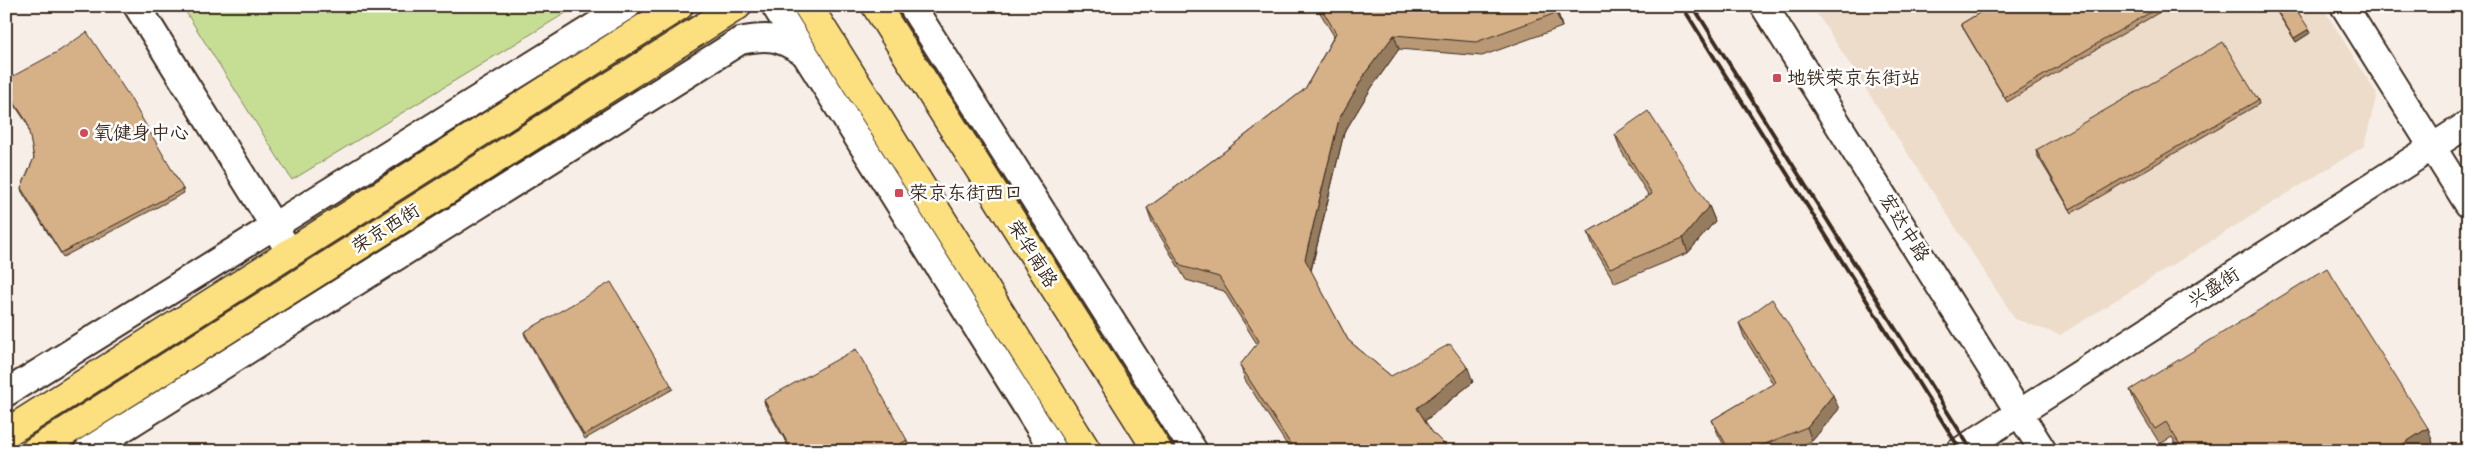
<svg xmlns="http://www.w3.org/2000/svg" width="2474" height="457" font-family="Mynerve,'LXGW WenKai TC',sans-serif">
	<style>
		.built { fill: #eddcca }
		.green { fill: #c5de94; stroke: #808459 }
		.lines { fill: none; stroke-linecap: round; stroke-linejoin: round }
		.minor-casing { stroke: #3b2a1e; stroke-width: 30 }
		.major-casing { stroke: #3b2a1e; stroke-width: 31 }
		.minor { stroke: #fff; stroke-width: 26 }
		.major { stroke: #fce080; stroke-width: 28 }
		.rail { stroke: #3b2a1e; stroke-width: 4 }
		.wall { fill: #b89875; stroke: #3b2a1e }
		.shaded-wall { fill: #967c5f; stroke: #3b2a1e }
		.building { fill: #d6b188; stroke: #3b2a1e }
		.poi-dot { fill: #d1495b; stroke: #fff; stroke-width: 2 }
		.labels { text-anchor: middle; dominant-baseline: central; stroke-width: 5; stroke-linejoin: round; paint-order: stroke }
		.poi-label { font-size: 19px; fill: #3b2a1e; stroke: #fff; text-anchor: start }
		.street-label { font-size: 19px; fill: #3b2a1e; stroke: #fff }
	</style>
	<rect width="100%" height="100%" fill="#f7efe7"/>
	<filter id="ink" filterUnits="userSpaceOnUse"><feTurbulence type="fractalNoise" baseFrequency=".02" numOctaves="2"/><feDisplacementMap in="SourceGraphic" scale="10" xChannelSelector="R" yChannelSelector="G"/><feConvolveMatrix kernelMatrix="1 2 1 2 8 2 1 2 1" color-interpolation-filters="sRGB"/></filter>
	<g filter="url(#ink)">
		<polygon class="built" points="1812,6 2322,6 2377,94 2364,146 2060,335 2015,319"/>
		<polygon class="green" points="182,6 577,6 292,180"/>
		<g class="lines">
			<defs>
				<g id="minor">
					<polyline points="137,6 283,241"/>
					<polyline points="775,6 1054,451"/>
					<polyline points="912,6 1194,451"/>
					<polyline points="1764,6 2043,451"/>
					<polyline points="2344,6 2468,204"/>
					<polyline points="6,393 627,6"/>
					<path d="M87,451L740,41C769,35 780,37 804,53"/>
					<polyline points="1960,451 2468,124"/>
				</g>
				<g id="major">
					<polyline points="808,6 1087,451"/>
					<polyline points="876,6 1158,451"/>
					<polyline points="6,433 679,6"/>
					<polyline points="35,451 737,6"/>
				</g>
			</defs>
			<use href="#minor" class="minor-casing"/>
			<use href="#major" class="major-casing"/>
			<use href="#minor" class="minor"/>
			<use href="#major" class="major"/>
			<g class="rail">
				<polyline points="1682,6 1961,451"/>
				<polyline points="1693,6 1972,451"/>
			</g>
		</g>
		<g class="wall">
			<polygon points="1316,6 1556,6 1562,27 1482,56 1399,49 1372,87 1344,133 1311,271 1348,340 1391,376 1473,382 1425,421 1432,432 1451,451 1291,451 1245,380 1240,365 1257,344 1224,291 1186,280 1152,222 1147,208 1216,158 1305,89 1334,36"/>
			<polygon points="1991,6 2170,6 2007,102 1963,28 1961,24"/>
			<polygon points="2273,6 2294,6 2310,33 2296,42"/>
			<polygon points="6,80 183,189 184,193 63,257 22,192 21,188 34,158 28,125 6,92"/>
			<polygon points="2258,100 2259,104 2072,213 2037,155 2036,150"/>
			<polygon points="1615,134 1709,206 1715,221 1688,253 1615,283 1593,246 1588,232 1649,196 1620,149"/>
			<polygon points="1739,323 1839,409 1812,441 1788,451 1727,451 1718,434 1712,420 1773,384 1744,337"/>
			<polygon points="524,332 671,385 673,389 585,439 525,336"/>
			<polygon points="2130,390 2428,428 2433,443 2420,451 2180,451 2172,437 2160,444 2136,405"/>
			<polygon points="764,400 907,440 908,444 897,451 791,451 765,405"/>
		</g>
		<g class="shaded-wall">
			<polygon points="1555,6 1556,6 1562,27 1556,13"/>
			<polygon points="2309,29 2310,33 2296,42 2294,38"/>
			<polygon points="1394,35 1399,49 1372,87 1344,133 1310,274 1305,259 1339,119 1366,72"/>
			<polygon points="1709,206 1715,221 1688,253 1683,238"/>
			<polygon points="1468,368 1473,382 1423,422 1417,408"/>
			<polygon points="1833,395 1839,409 1812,441 1807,427"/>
			<polygon points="2428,428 2433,443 2420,451 2392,451"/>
		</g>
		<g class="building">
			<polygon points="1320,6 1555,6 1556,13 1476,42 1394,35 1366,72 1339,119 1305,259 1348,340 1391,376 1450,344 1468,368 1417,408 1432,432 1451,451 1295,451 1240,365 1259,341 1219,277 1181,266 1147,208 1216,158 1305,89 1336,33"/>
			<polygon points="1991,6 2161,6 2005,98 1961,24"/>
			<polygon points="2274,6 2294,6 2309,29 2294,38"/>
			<polygon points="87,32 129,96 183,189 61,253 21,188 34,158 27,122 6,90 6,80 59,51"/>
			<polygon points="2223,42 2258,100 2070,209 2036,150"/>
			<polygon points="1648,111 1709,206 1683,238 1610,268 1588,232 1652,194 1615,134"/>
			<polygon points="2327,268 2428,428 2392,451 2184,451 2166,422 2155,429 2130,390"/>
			<polygon points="611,282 671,385 584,435 524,332"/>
			<polygon points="1772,299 1833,395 1807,427 1748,451 1730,451 1712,420 1776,382 1739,323"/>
			<polygon points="856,349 907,440 888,451 792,451 764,400"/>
		</g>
	</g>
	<g class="poi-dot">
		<rect x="1772" y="73" width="10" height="10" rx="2.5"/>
		<circle cx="84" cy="133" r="5"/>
		<rect x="894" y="188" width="10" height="10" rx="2.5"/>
	</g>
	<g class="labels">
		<g class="poi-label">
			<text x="1787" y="78">地铁荣京东街站</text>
			<text x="94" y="133">氧健身中心</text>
			<text x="909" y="193">荣京东街西口</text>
		</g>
		<g class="street-label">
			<text transform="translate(1904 228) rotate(58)">宏达中路</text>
			<text transform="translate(386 229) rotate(-32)">荣京西街</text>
			<text transform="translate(1032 254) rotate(58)">荣华南路</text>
			<text transform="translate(2214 288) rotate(-33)">兴盛街</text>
		</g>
	</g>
	<rect width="2474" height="457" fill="none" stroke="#fff" stroke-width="25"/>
	<rect x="12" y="12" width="2449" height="432" fill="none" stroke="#3b2a1e" stroke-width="2" filter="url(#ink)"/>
</svg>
